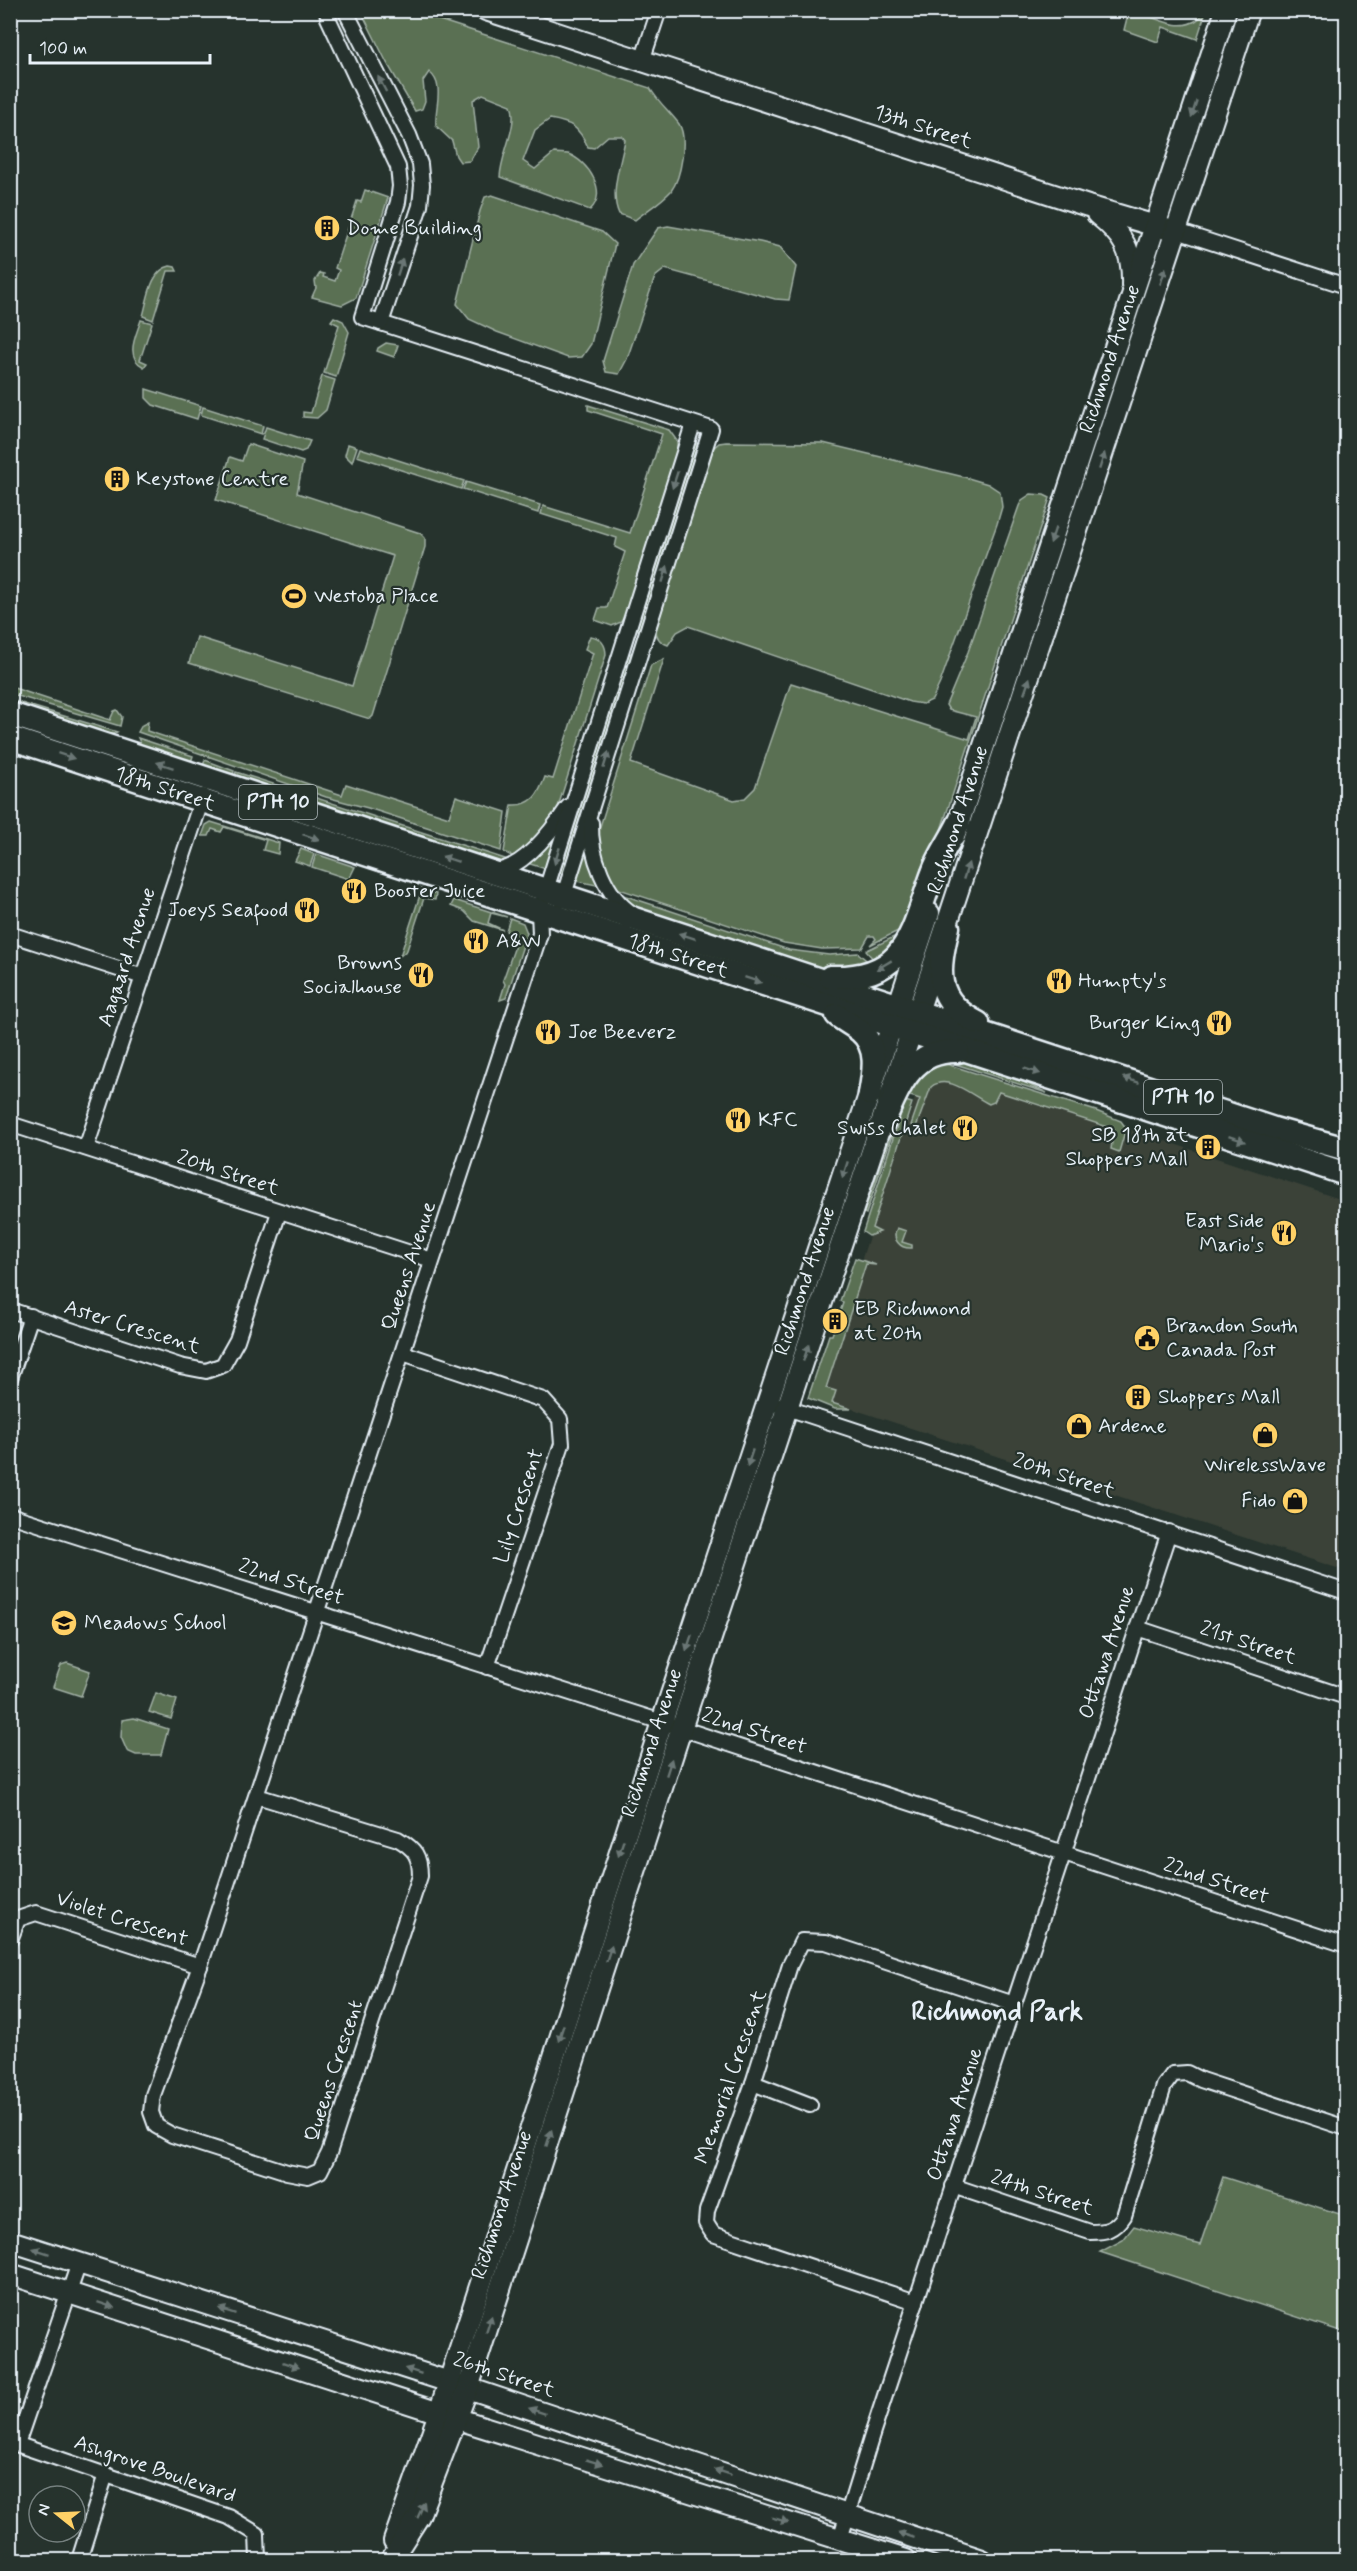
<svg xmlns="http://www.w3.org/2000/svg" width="1357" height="2571" font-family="Mynerve,sans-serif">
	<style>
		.built { fill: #3a4238 }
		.green { fill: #5a6f52; stroke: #a1b0a5; stroke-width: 1.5 }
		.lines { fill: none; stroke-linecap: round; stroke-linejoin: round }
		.street-casing { stroke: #e8f1f8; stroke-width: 18 }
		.secondary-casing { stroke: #e8f1f8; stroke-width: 24 }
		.primary-casing { stroke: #e8f1f8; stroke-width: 27 }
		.street { stroke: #26332d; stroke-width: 14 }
		.secondary { stroke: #26332d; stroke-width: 20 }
		.primary { stroke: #26332d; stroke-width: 22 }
		.oneway { fill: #6a7674 }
		.labels { text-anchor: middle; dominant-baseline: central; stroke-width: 4.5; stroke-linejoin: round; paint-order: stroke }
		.shield { fill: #26332d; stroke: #aeb8bb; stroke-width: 1.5 }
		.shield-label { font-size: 20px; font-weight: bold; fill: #e8f1f8 }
		.street-label { font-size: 21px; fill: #e8f1f8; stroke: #26332d }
		.poi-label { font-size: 21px; fill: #e8f1f8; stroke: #26332d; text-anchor: start }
		.district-label { font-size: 27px; font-weight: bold; fill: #e8f1f8; stroke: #26332d }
	</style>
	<rect width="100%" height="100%" fill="#26332d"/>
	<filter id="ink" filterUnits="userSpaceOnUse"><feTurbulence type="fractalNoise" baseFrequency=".0167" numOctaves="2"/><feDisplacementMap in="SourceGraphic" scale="12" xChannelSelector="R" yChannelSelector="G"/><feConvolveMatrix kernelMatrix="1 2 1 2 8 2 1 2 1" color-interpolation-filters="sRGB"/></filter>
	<g filter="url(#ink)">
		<polygon class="built" points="942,1067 1346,1201 1346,1571 816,1397 922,1077"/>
		<g class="green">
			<path d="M361,11H411L650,88C658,102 670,112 679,124C688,138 681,178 671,191C661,202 646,211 635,220L619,214C609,193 621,163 625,140L622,136H608L594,148L588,147C578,126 572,123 550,119L535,130L523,161L535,169L554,153C558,154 564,153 568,154C588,161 609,193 590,210L500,177C501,153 519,125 511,105L483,94L473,100L478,147L470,161L460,162L456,156L452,141L436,126C434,107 446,85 429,72L423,81L425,101L422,109L415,111L387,63Z"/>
			<path d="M1120,11C1146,7 1172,36 1197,20C1201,17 1204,12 1206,11L1197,39L1163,27L1158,42L1124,30L1128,14Z"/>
			<polygon points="365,190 388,198 356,298 342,305 312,297 316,288 315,281 320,273 324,274 323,277 335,281 339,270 335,268 357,201 361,202"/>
			<polygon points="492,195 602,232 615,244 591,344 582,357 568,358 497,332 469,319 457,304 480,211 485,197"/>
			<polygon points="668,226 760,242 780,247 796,267 789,300 775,299 665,269 655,277 627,359 619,374 606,372 603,361 633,265 658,228"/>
			<path d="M170,266L175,267L177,271H168L153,320L143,316C148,300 150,270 170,266Z"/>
			<polygon points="334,317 343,321 349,332 336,377 324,373 339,325 331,321"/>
			<path d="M141,320L152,323L140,360L147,363L144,367C124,357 136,336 141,320Z"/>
			<polygon points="386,343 398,345 394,357 377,351 378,348"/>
			<polygon points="322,376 335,380 326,410 317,418 303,417 303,412 311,413"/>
			<polygon points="146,389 201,406 197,419 153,405 146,398"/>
			<polygon points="588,405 669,430 677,441 677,452 626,614 621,622 612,626 595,620 599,608 607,608 625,552 615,547 617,538 541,514 543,506 630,533 662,434 588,410"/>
			<polygon points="203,407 263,426 261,434 201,415"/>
			<polygon points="266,427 310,441 306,450 301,452 262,439"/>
			<polygon points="696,442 698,447 641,628 638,630 636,627 693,443"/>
			<path d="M726,442L823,443L968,478L988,484L1000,492L1002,507L997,524L940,683L932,700L923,704L910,702L688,626L677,632L668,645C659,642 655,635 656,626L711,450L719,443Z"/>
			<polygon points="248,444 303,462 297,493 420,533 425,538 425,547 373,716 370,719 189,663 197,637 352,686 393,556 216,500 230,457 242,461"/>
			<polygon points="348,444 357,447 352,462 345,455"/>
			<polygon points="360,448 464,481 461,489 357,456"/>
			<polygon points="466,482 540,505 538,513 463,489"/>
			<polygon points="1031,494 1044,495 1050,498 917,903 902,929 870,945 876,939 874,936 869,936 862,948 822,949 784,943 616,888 608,874 597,836 651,665 664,659 631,763 734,800 745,798 755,788 791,683 969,739 976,717 949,710 946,705 968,652 1019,506 1022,500"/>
			<polygon points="1052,502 1055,504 947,833 938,850"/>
			<path d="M590,636C601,637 606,645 606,655L558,807L549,824L529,846L514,857L504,852L512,805C532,806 539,794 545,777L553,779L593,653L585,649Z"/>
			<polygon points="631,653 632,656 564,874 559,873 627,655"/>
			<polygon points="11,687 110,720 114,711 117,710 122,717 120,726 11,694"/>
			<polygon points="11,700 117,732 109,736 11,707"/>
			<polygon points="148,722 147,731 342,795 346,784 449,817 456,796 506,812 501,851 368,808 326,797 138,732 142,725"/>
			<polygon points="138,738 193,756 190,765 142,747"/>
			<polygon points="205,760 234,771 232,779 202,769"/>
			<polygon points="236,772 508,860 498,865 234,780"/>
			<polygon points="211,822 279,843 278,854 263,850 266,840 224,827 221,832 212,829 209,836 202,836 206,825"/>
			<polygon points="557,833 546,869 527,863"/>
			<polygon points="586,848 589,848 602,886 576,881"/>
			<polygon points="301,849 314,854 310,866 295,861"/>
			<polygon points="316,854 355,867 349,879 312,867"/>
			<polygon points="422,889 436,894 435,900 424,898 407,950 400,956"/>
			<polygon points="623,895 789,950 829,955 858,953 872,965 815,968 646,913 628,902"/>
			<polygon points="454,900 507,917 491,913 488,923 503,930 474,921 464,911 451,906"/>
			<polygon points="510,918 523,923 527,933 506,998 500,1000 505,984 503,980 514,949 513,936 506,931"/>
			<polygon points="898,935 877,963 866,951 867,950"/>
			<polygon points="959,1058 987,1065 1047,1093 946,1061"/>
			<path d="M940,1062L1096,1111L1121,1121L1126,1128L1119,1152L1111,1149L1114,1129L999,1092L994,1102L989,1104C972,1096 948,1073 931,1087L916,1127L911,1125L920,1099L907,1095L916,1076Z"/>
			<polygon points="905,1101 912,1103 872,1228 880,1232 869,1236 863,1232"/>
			<polygon points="898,1112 898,1117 866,1214 864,1213"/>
			<path d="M897,1228L906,1231L902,1242L912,1245V1248C900,1249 891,1239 897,1228Z"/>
			<polygon points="855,1258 876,1265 866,1264 826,1388 836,1391 832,1403 851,1409 835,1409 808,1398 829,1335 832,1335 843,1303 840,1301"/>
			<polygon points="67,1663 90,1671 81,1696 53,1687 61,1665"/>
			<polygon points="156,1693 177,1700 171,1719 149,1712"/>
			<polygon points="134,1718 168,1729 161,1755 136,1755 127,1751 121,1737 122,1720"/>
			<polygon points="1223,2177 1346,2216 1346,2333 1100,2252 1123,2240 1134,2226 1200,2245"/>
		</g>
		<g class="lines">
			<defs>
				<g id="street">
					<polyline points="327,10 328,18 398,167 400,186 398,202 362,317 711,429 562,901"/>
					<polyline points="345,10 409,135 420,164 422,185 420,206 381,323"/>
					<polyline points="642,61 659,10"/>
					<polyline points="1177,231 1346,286"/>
					<path d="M591,823C590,855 605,896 633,914"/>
					<path d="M494,871C523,870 553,829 568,807"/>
					<polyline points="10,934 143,977"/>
					<polyline points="10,1124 432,1260"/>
					<polyline points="86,1148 203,796"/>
					<polyline points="10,1310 180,1366 206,1371 223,1365 237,1340 279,1212"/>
					<polyline points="403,1353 543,1400 560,1419 562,1444 487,1667"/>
					<polyline points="10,1378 31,1316"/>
					<polyline points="769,1402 1346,1592"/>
					<polyline points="10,1515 662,1722 1346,1945"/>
					<polyline points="1137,1628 1346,1697"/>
					<path d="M257,1796L398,1839C415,1849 420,1856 420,1876L329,2153L320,2171L308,2176L287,2172L172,2135L156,2126L151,2112L153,2095L200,1966L540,934L539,912L693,424"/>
					<polyline points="10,1940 18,1919 36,1913 200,1966"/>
					<polyline points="753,2083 810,2105"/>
					<path d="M953,2186L1090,2232C1106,2232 1115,2230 1124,2216L1164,2086L1173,2074L1187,2073L1201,2080L1346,2128"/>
					<polyline points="916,2302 713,2234 706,2223 707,2211 753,2083 790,1965 802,1941 826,1942 1014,2004"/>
					<polyline points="10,2442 229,2517 257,2534 258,2560"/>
					<polyline points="17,2444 79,2263"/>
					<polyline points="840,2539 873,2432 1169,1532"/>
					<polyline points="79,2560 106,2474"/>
				</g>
				<g id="secondary">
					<polyline points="486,10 1088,206 1166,229"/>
					<path d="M1097,214C1123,235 1133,250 1132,285"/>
					<polyline points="954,837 1226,10"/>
					<polyline points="10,2241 468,2388 982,2560"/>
					<polyline points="10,2274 458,2419 906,2560"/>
					<polyline points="394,2541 439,2413 662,1722 929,913"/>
					<polyline points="391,2560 419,2516 468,2388 681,1729 1249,10"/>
				</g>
				<g id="primary">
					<polyline points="10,714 1274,1129 1346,1149"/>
					<polyline points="10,738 1346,1174"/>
					<path d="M948,927C938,970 932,1000 978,1023"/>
					<path d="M830,977C908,980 911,932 933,873C939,855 951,840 959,823"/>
					<path d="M837,1015C844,1021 853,1025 860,1031C879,1047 874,1072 870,1094"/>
					<path d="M881,1127C898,1090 910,1049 958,1051"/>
				</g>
			</defs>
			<use href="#street" class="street-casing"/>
			<use href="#secondary" class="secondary-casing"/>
			<use href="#primary" class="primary-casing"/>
			<use href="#street" class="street"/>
			<use href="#secondary" class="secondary"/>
			<use href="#primary" class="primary"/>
		</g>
		<defs><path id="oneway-solid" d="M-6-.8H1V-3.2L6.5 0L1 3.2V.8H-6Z" transform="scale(1.5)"/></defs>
		<g class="oneway">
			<use href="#oneway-solid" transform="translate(382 84) rotate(-118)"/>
			<use href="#oneway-solid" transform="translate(1194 109) rotate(108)"/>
			<use href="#oneway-solid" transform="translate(400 267) rotate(-72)"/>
			<use href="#oneway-solid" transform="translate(1163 276) rotate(-72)"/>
			<use href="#oneway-solid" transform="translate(1102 461) rotate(-72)"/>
			<use href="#oneway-solid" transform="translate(675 480) rotate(108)"/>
			<use href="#oneway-solid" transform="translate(1053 535) rotate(108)"/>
			<use href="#oneway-solid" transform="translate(665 574) rotate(-73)"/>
			<use href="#oneway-solid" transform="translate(1027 686) rotate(-71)"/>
			<use href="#oneway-solid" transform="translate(66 756) rotate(18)"/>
			<use href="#oneway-solid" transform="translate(606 760) rotate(-73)"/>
			<use href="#oneway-solid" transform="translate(165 765) rotate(-162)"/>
			<use href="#oneway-solid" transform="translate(311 837) rotate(18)"/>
			<use href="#oneway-solid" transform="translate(557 856) rotate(107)"/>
			<use href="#oneway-solid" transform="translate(450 859) rotate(-162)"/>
			<use href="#oneway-solid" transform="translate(966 871) rotate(-72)"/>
			<use href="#oneway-solid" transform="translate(687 936) rotate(-162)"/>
			<use href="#oneway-solid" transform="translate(884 965) rotate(149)"/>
			<use href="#oneway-solid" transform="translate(753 980) rotate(18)"/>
			<use href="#oneway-solid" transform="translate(1032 1071) rotate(18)"/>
			<use href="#oneway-solid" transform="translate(1131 1080) rotate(-162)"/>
			<use href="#oneway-solid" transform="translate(1237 1139) rotate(19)"/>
			<use href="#oneway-solid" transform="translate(845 1170) rotate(108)"/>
			<use href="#oneway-solid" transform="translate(806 1353) rotate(-71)"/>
			<use href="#oneway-solid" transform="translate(750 1458) rotate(108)"/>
			<use href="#oneway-solid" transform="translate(689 1643) rotate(108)"/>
			<use href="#oneway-solid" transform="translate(669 1767) rotate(-72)"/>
			<use href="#oneway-solid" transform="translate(621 1848) rotate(108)"/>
			<use href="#oneway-solid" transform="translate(609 1953) rotate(-72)"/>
			<use href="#oneway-solid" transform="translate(561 2033) rotate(108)"/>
			<use href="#oneway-solid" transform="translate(549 2138) rotate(-72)"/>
			<use href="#oneway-solid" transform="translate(41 2251) rotate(-162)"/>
			<use href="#oneway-solid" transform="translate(106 2305) rotate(18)"/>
			<use href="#oneway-solid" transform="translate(227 2311) rotate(-162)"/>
			<use href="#oneway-solid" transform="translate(489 2324) rotate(-72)"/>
			<use href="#oneway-solid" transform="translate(291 2365) rotate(18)"/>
			<use href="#oneway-solid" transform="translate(413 2371) rotate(-162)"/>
			<use href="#oneway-solid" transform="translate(537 2411) rotate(-161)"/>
			<use href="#oneway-solid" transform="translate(594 2462) rotate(17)"/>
			<use href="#oneway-solid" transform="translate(722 2472) rotate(-162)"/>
			<use href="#oneway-solid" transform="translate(421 2510) rotate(-66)"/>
			<use href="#oneway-solid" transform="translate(780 2520) rotate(17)"/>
			<use href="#oneway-solid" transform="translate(906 2535) rotate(-162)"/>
		</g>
	</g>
	<defs>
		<symbol id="building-disc" viewBox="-11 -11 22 22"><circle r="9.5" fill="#ffd166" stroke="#26332d"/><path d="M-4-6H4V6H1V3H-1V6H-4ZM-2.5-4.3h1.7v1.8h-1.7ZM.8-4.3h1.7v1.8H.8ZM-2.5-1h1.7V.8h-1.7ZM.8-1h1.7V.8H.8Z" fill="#111"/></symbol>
		<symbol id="stadium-disc" viewBox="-11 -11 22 22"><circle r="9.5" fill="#ffd166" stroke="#26332d"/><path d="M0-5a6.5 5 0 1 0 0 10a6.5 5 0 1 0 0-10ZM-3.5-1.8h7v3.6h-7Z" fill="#111"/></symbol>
		<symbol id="restaurant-disc" viewBox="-11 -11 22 22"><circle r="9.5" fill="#ffd166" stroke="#26332d"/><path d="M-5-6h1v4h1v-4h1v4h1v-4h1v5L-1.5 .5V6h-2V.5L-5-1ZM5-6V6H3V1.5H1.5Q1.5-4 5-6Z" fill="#111"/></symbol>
		<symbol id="civic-disc" viewBox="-11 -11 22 22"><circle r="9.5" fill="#ffd166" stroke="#26332d"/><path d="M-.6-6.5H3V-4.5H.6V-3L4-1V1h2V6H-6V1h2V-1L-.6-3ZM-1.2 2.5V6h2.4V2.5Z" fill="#111"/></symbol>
		<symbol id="shop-disc" viewBox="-11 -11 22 22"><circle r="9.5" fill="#ffd166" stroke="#26332d"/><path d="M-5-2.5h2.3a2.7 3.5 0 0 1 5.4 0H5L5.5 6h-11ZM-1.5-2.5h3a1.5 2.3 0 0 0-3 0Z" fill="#111"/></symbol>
		<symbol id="school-disc" viewBox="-11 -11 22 22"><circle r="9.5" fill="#ffd166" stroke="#26332d"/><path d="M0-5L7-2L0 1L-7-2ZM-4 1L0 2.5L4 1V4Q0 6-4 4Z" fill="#111"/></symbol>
	</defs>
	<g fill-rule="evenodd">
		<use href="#building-disc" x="312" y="213" width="30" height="30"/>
		<use href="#building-disc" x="102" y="464" width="30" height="30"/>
		<use href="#stadium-disc" x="279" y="581" width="30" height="30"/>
		<use href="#restaurant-disc" x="339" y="876" width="30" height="30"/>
		<use href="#restaurant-disc" x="292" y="895" width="30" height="30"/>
		<use href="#restaurant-disc" x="461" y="926" width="30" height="30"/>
		<use href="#restaurant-disc" x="406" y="960" width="30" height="30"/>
		<use href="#restaurant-disc" x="1044" y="966" width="30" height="30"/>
		<use href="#restaurant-disc" x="1204" y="1008" width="30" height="30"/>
		<use href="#restaurant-disc" x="533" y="1017" width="30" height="30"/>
		<use href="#restaurant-disc" x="723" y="1105" width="30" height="30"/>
		<use href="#restaurant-disc" x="950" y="1113" width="30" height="30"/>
		<use href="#building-disc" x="1193" y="1132" width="30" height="30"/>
		<use href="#restaurant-disc" x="1269" y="1218" width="30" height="30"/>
		<use href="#building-disc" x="820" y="1306" width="30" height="30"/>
		<use href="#civic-disc" x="1132" y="1323" width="30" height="30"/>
		<use href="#building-disc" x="1123" y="1382" width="30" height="30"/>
		<use href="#shop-disc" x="1064" y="1411" width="30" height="30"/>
		<use href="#shop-disc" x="1250" y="1420" width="30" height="30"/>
		<use href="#shop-disc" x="1280" y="1486" width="30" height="30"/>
		<use href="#school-disc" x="49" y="1608" width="30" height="30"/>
	</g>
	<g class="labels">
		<g class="shield">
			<rect x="239" y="785" width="78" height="34" rx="4.5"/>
			<rect x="1144" y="1080" width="78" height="34" rx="4.5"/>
		</g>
		<g class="shield-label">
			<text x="278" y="802">PTH 10</text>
			<text x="1183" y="1097">PTH 10</text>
		</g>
		<g class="street-label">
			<text transform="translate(923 127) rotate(18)">13th Street</text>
			<text transform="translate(1110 359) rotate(-72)">Richmond Avenue</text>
			<text transform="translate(165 789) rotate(18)">18th Street</text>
			<text transform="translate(958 820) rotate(-72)">Richmond Avenue</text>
			<text transform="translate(678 956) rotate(18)">18th Street</text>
			<text transform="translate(127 957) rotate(-72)">Aagaard Avenue</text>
			<text transform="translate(228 1173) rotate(18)">20th Street</text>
			<text transform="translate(409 1266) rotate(-72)">Queens Avenue</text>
			<text transform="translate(805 1281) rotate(-72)">Richmond Avenue</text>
			<text transform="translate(132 1327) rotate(17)">Aster Crescent</text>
			<text transform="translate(1064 1476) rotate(18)">20th Street</text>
			<text transform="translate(519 1506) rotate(-72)">Lily Crescent</text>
			<text transform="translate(291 1582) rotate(18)">22nd Street</text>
			<text transform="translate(1248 1643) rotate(18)">21st Street</text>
			<text transform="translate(1107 1652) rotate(-72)">Ottawa Avenue</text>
			<text transform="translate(754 1731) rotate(18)">22nd Street</text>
			<text transform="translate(652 1743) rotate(-72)">Richmond Avenue</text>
			<text transform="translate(1216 1881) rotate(18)">22nd Street</text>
			<text transform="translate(122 1919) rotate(18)">Violet Crescent</text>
			<text transform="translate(334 2071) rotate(-72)">Queens Crescent</text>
			<text transform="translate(731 2077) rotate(-71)">Memorial Crescent</text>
			<text transform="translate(955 2114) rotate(-72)">Ottawa Avenue</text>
			<text transform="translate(1042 2193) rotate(18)">24th Street</text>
			<text transform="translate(502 2205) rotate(-72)">Richmond Avenue</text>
			<text transform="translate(504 2375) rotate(18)">26th Street</text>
			<text transform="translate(155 2469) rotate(19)">Ashgrove Boulevard</text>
		</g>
		<g class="poi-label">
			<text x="346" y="228">Dome Building</text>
			<text x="136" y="479">Keystone Centre</text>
			<text x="314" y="596">Westoba Place</text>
			<text x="374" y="891">Booster Juice</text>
			<text x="288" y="910" text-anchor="end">Joeys Seafood</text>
			<text x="496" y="941">A&amp;W</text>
			<text x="402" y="963" text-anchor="end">Browns<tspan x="402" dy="24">Socialhouse</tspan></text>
			<text x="1078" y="981">Humpty's</text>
			<text x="1200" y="1023" text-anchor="end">Burger King</text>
			<text x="568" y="1032">Joe Beeverz</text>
			<text x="758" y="1120">KFC</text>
			<text x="946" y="1128" text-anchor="end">Swiss Chalet</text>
			<text x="1188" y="1135" text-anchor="end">SB 18th at<tspan x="1188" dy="24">Shoppers Mall</tspan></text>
			<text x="1264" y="1221" text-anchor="end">East Side<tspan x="1264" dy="24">Mario's</tspan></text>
			<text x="854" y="1309">EB Richmond<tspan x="854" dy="24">at 20th</tspan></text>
			<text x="1166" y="1326">Brandon South<tspan x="1166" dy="24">Canada Post</tspan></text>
			<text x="1158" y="1397">Shoppers Mall</text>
			<text x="1098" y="1426">Ardene</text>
			<text x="1265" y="1465" text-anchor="middle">WirelessWave</text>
			<text x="1276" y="1501" text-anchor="end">Fido</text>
			<text x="84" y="1623">Meadows School</text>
		</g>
		<g class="district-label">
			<text x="997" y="2012">Richmond Park</text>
		</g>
	</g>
	<rect width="1357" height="2571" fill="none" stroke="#26332d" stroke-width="36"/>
	<rect x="18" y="18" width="1321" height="2535" fill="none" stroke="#e8f1f8" stroke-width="2" filter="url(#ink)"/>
	<g transform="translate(57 2514) rotate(288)"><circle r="28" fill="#26332d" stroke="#747f7e" stroke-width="1.5"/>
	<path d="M0-4.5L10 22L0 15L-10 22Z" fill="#ffd166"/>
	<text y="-9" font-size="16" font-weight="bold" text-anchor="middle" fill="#e8f1f8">N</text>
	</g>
	<path d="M30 54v9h180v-9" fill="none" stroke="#e8f1f8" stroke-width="3"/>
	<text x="39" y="54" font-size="18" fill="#e8f1f8" stroke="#26332d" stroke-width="4.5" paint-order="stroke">100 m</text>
</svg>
